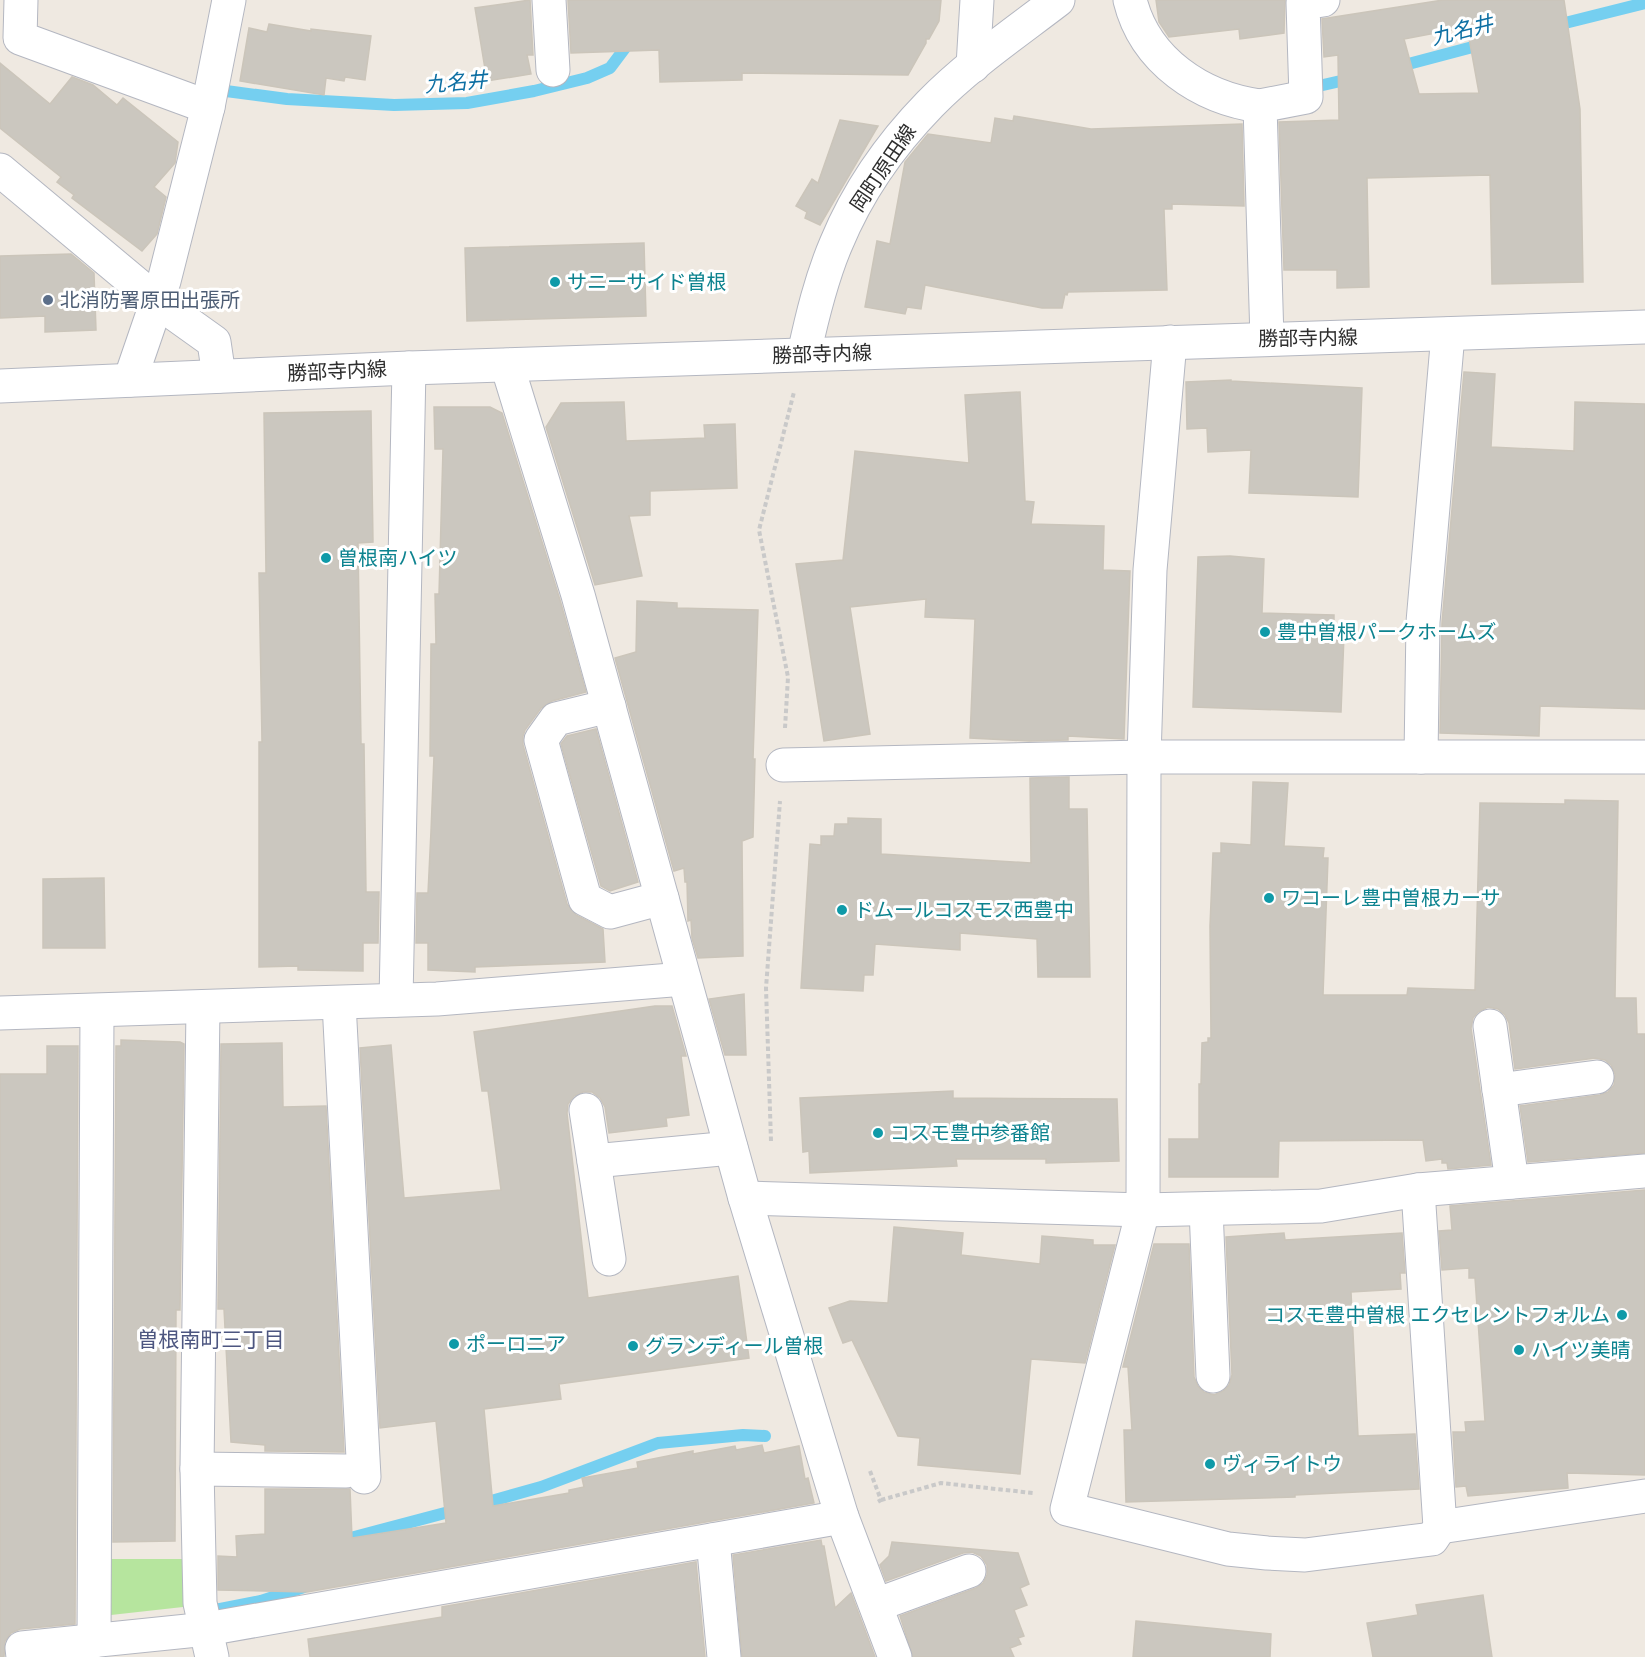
<svg xmlns="http://www.w3.org/2000/svg" width="1645" height="1657" font-family="'Space Grotesk','Noto Sans JP',sans-serif">
	<style>
		.green { fill: #b6e59e }
		.lines { fill: none; stroke-linecap: round; stroke-linejoin: round }
		.stream { stroke: #75cff0; stroke-width: 12 }
		.building { fill: #cbc7bf; stroke: #cbc5ba; stroke-width: 1.5; fill-rule: evenodd }
		.minor-casing { stroke: #b4b7c1; stroke-width: 35 }
		.path { stroke: #c9c9c9; stroke-width: 4; stroke-dasharray: 4.5 3; stroke-linecap: butt }
		.minor { stroke: #fff; stroke-width: 33 }
		.culture-dot { fill: #0f9aa8; stroke: #fff; stroke-width: 2 }
		.service-dot { fill: #5c6f8a; stroke: #fff; stroke-width: 2 }
		.labels { text-anchor: middle; dominant-baseline: central; stroke-width: 6; stroke-linejoin: round; paint-order: stroke }
		.street-label { font-size: 20px; fill: #2e2e2e; stroke: #fff }
		.culture-label { font-size: 20px; fill: #0d838f; stroke: #fff; text-anchor: start }
		.service-label { font-size: 20px; fill: #4e5e75; stroke: #fff; text-anchor: start }
		.water-label { font-size: 21px; font-style: italic; fill: #0d6fa3; stroke: #fff }
		.neighbourhood-label { font-size: 21px; fill: #4d5680; stroke: #fff }
	</style>
	<rect width="100%" height="100%" fill="#efe9e1"/>
	<polygon class="green" points="111,1559 183,1559 183,1607 111,1615"/>
	<g class="lines">
		<g class="stream">
			<polyline points="1553,26 1645,3"/>
			<polyline points="1397,67 1484,44"/>
			<polyline points="1323,85 1354,78"/>
			<polyline points="226,91 287,99 394,105 467,103 534,91 587,78 610,68 631,40"/>
			<polyline points="477,1505 541,1487 658,1443 743,1435 765,1436"/>
			<polyline points="341,1545 343,1540 460,1509"/>
			<polyline points="205,1612 261,1601 304,1587"/>
		</g>
	</g>
	<g class="building">
		<polygon points="530,0 533,55 527,55 531,74 487,81 475,8"/>
		<polygon points="568,0 941,0 939,21 929,39 926,39 926,43 908,75 742,73 742,80 660,82 659,50 571,53"/>
		<polygon points="1156,0 1285,0 1284,33 1240,39 1239,29 1169,37 1159,22"/>
		<path d="M1443,0H1564L1580,109L1583,282L1492,284L1490,175L1367,178L1369,287L1337,288V270H1284L1279,122L1339,120L1338,55L1324,57L1322,19ZM1467,27L1479,93L1419,94L1404,39Z"/>
		<polygon points="269,24 311,31 311,29 371,36 365,80 345,77 344,81 326,78 324,95 240,81 249,28 267,32"/>
		<polygon points="0,63 50,104 72,77 93,85 117,105 123,98 178,142 175,163 154,187 166,197 157,234 142,251 72,198 74,195 57,182 61,177 0,128"/>
		<polygon points="1014,116 1091,129 1242,124 1244,206 1172,204 1172,209 1164,209 1167,290 1068,292 1067,295 1065,294 1062,308 1042,308 925,285 921,309 907,307 905,314 865,307 877,241 890,244 905,162 928,134 991,143 995,118 1013,121"/>
		<polygon points="840,120 878,126 820,225 805,218 807,212 796,206 812,179 818,183"/>
		<polygon points="644,243 646,316 467,321 465,248"/>
		<polygon points="71,254 94,273 96,330 45,332 45,316 0,318 0,256"/>
		<polygon points="1464,372 1495,374 1491,447 1574,451 1575,402 1645,404 1645,709 1540,706 1539,736 1440,733 1442,623"/>
		<polygon points="1231,380 1231,381 1362,388 1358,497 1249,493 1251,450 1208,452 1207,428 1187,429 1186,382"/>
		<polygon points="1020,392 1025,501 1034,502 1031,524 1104,526 1103,570 1130,571 1124,739 1068,736 1068,740 1029,741 970,738 975,619 925,617 926,599 850,607 870,734 824,741 796,564 843,560 855,451 969,463 965,395"/>
		<polygon points="624,402 626,441 705,438 704,425 735,424 737,488 650,491 650,515 629,516 642,576 595,585 546,427 561,403"/>
		<polygon points="434,407 490,407 502,413 560,600 586,692 552,701 541,708 525,730 523,736 523,745 567,904 576,915 603,929 605,962 475,967 475,972 428,970 428,943 416,943 417,893 428,893 431,831 434,756 430,756 431,644 436,644 435,594 439,594 443,449 435,449"/>
		<polygon points="371,411 373,542 358,543 361,744 364,744 366,892 379,892 378,943 363,943 363,971 298,970 298,966 259,967 259,742 262,742 259,573 266,573 264,413"/>
		<polygon points="1230,556 1264,559 1262,613 1334,615 1334,635 1344,635 1341,712 1193,707 1198,557"/>
		<polygon points="637,601 677,603 677,608 758,610 753,759 755,759 753,837 742,841 743,956 698,958 692,938 691,920 688,921 687,882 685,882 684,868 674,871 615,658 636,652"/>
		<polygon points="596,729 638,882 610,891 601,886 561,744 567,736"/>
		<polygon points="1069,777 1069,809 1087,809 1090,977 1038,977 1037,939 960,933 960,950 875,944 873,975 864,975 863,991 801,988 810,844 821,845 821,836 834,836 835,824 848,824 848,818 881,819 881,854 1031,863 1030,778"/>
		<polygon points="1253,782 1288,783 1284,846 1324,848 1323,858 1328,858 1323,995 1407,995 1408,988 1475,990 1480,803 1565,804 1565,800 1618,801 1615,998 1636,998 1637,1034 1645,1034 1645,1153 1528,1162 1520,1106 1600,1095 1608,1092 1614,1085 1615,1074 1611,1065 1605,1060 1595,1058 1515,1069 1509,1023 1505,1015 1498,1009 1488,1007 1478,1012 1473,1018 1471,1028 1491,1165 1448,1169 1447,1163 1442,1163 1442,1159 1426,1161 1423,1140 1279,1141 1278,1177 1169,1177 1169,1139 1199,1139 1199,1084 1201,1084 1202,1043 1208,1042 1208,1038 1211,1038 1210,926 1213,853 1221,853 1221,843 1251,845"/>
		<polygon points="104,878 105,948 43,948 43,879"/>
		<polygon points="744,994 746,1055 725,1055 709,999"/>
		<polygon points="655,1006 672,1006 686,1056 681,1056 689,1115 666,1118 667,1126 609,1133 605,1107 600,1098 592,1092 583,1092 574,1096 568,1104 567,1113 588,1298 738,1276 749,1358 559,1384 561,1399 484,1409 493,1506 569,1493 569,1490 584,1487 582,1478 638,1468 637,1462 693,1451 693,1454 735,1446 736,1450 762,1445 764,1453 799,1446 805,1479 808,1478 814,1503 307,1592 218,1590 218,1556 237,1557 236,1536 265,1534 265,1489 350,1489 352,1538 446,1523 436,1421 380,1428 360,1048 391,1045 404,1198 501,1190 488,1091 482,1091 474,1032"/>
		<polygon points="121,1040 180,1042 184,1044 180,1310 176,1310 175,1541 113,1542 116,1046 121,1046"/>
		<polygon points="282,1043 283,1107 326,1106 344,1452 265,1451 265,1445 231,1442 224,1309 218,1309 221,1044"/>
		<polygon points="47,1046 78,1046 75,1624 20,1629 11,1633 5,1641 4,1657 0,1657 0,1074 47,1074"/>
		<polygon points="953,1091 953,1098 1117,1099 1119,1161 1046,1163 1046,1159 956,1159 957,1166 810,1173 809,1151 803,1152 800,1098"/>
		<polygon points="1645,1190 1645,1475 1567,1473 1568,1488 1468,1496 1466,1486 1456,1487 1453,1432 1466,1432 1465,1422 1485,1421 1475,1278 1469,1278 1469,1268 1442,1270 1439,1231 1452,1230 1450,1206"/>
		<polygon points="894,1227 963,1233 961,1255 1040,1264 1042,1236 1093,1240 1093,1245 1115,1245 1085,1363 1031,1359 1020,1474 918,1465 920,1438 898,1436 852,1340 843,1343 829,1308 850,1301 888,1303"/>
		<polygon points="1284,1233 1285,1240 1402,1233 1405,1273 1400,1273 1401,1289 1351,1292 1358,1436 1415,1434 1419,1489 1295,1495 1295,1497 1126,1502 1124,1430 1132,1430 1128,1367 1123,1367 1154,1244 1189,1244 1194,1377 1198,1386 1204,1392 1214,1395 1223,1391 1229,1385 1232,1375 1226,1237"/>
		<polygon points="821,1540 822,1546 824,1546 835,1608 851,1593 875,1657 742,1657 733,1555"/>
		<polygon points="892,1542 1018,1553 1029,1584 1020,1588 1027,1605 1014,1610 1024,1636 1018,1638 1021,1644 1010,1648 1014,1657 913,1657 900,1616 976,1588 983,1583 987,1575 987,1565 981,1556 972,1552 963,1553 886,1581 880,1565 889,1556"/>
		<polygon points="696,1562 705,1657 310,1657 308,1639 442,1617 442,1607"/>
		<polygon points="1483,1595 1492,1657 1373,1657 1367,1623 1418,1615 1416,1605"/>
		<polygon points="1136,1621 1271,1634 1270,1657 1133,1657"/>
	</g>
	<g class="lines">
		<defs>
			<g id="minor">
				<polyline points="21,0 20,38 208,107"/>
				<polyline points="549,0 553,70"/>
				<path d="M1130,0C1145,61 1201,98 1260,106"/>
				<polyline points="973,66 977,0"/>
				<polyline points="0,170 158,302 214,342 219,376"/>
				<polyline points="1267,339 1260,106 1306,97 1303,3 1323,0"/>
				<polyline points="1170,342 1150,570 1144,757 1143,1210 1067,1509 1228,1549 1267,1553 1305,1555 1432,1539 1440,1527 1418,1190"/>
				<path d="M804,354C812,317 821,279 836,244C857,193 891,144 930,104C968,65 1015,33 1058,0"/>
				<polyline points="507,365 578,595 745,1198 842,1517 895,1657"/>
				<polyline points="130,380 164,281 208,107 229,0"/>
				<polyline points="0,386 409,368 1645,327"/>
				<polyline points="609,706 556,719 541,740 585,899 610,912 662,898"/>
				<polyline points="1421,757 1423,622 1448,334"/>
				<polyline points="783,765 1144,757 1645,757"/>
				<polyline points="396,1000 409,368"/>
				<polyline points="339,1003 364,1477"/>
				<polyline points="203,1007 197,1469 200,1603 212,1657"/>
				<polyline points="0,1013 437,999 684,979"/>
				<polyline points="1490,1026 1512,1182"/>
				<polyline points="1499,1090 1597,1077"/>
				<polyline points="586,1110 609,1259"/>
				<polyline points="594,1161 731,1148"/>
				<polyline points="745,1198 1143,1210 1321,1206 1418,1190 1645,1171"/>
				<polyline points="1206,1209 1213,1376"/>
				<polyline points="197,1469 346,1471"/>
				<polyline points="1440,1527 1645,1496"/>
				<polyline points="713,1540 724,1657"/>
				<polyline points="876,1605 969,1571"/>
				<polyline points="94,1641 97,1011"/>
				<polyline points="23,1657 22,1648 207,1629 842,1517"/>
			</g>
		</defs>
		<use href="#minor" class="minor-casing"/>
		<g class="path">
			<polyline points="785,728 788,677 759,530 794,392"/>
			<polyline points="771,1141 766,988 780,801"/>
			<polyline points="870,1471 881,1500 876,1503"/>
			<polyline points="881,1500 941,1483 1033,1493"/>
		</g>
		<use href="#minor" class="minor"/>
	</g>
	<g class="culture-dot">
		<circle cx="555" cy="282" r="6"/>
		<circle cx="326" cy="558" r="6"/>
		<circle cx="1265" cy="632" r="6"/>
		<circle cx="1269" cy="898" r="6"/>
		<circle cx="842" cy="910" r="6"/>
		<circle cx="878" cy="1133" r="6"/>
		<circle cx="1622" cy="1315" r="6"/>
		<circle cx="454" cy="1344" r="6"/>
		<circle cx="633" cy="1346" r="6"/>
		<circle cx="1519" cy="1350" r="6"/>
		<circle cx="1210" cy="1464" r="6"/>
	</g>
	<circle class="service-dot" cx="48" cy="300" r="6"/>
	<g class="labels">
		<g class="street-label">
			<text transform="translate(883 168) rotate(-56)">岡町原田線</text>
			<text transform="translate(1308 338) rotate(-1)">勝部寺内線</text>
			<text transform="translate(822 354) rotate(-2)">勝部寺内線</text>
			<text transform="translate(337 371) rotate(-3)">勝部寺内線</text>
		</g>
		<g class="culture-label">
			<text x="567" y="282">サニーサイド曽根</text>
			<text x="338" y="558">曽根南ハイツ</text>
			<text x="1277" y="632">豊中曽根パークホームズ</text>
			<text x="1281" y="898">ワコーレ豊中曽根カーサ</text>
			<text x="854" y="910">ドムールコスモス西豊中</text>
			<text x="890" y="1133">コスモ豊中参番館</text>
			<text x="1610" y="1315" text-anchor="end">コスモ豊中曽根 エクセレントフォルム</text>
			<text x="466" y="1344">ポーロニア</text>
			<text x="645" y="1346">グランディール曽根</text>
			<text x="1531" y="1350">ハイツ美晴</text>
			<text x="1222" y="1464">ヴィライトウ</text>
		</g>
		<g class="service-label">
			<text x="60" y="300">北消防署原田出張所</text>
		</g>
		<g class="water-label">
			<text transform="translate(1462 30) rotate(-14)">九名井</text>
			<text transform="translate(456 82) rotate(-5)">九名井</text>
		</g>
		<g class="neighbourhood-label">
			<text x="211" y="1339">曽根南町三丁目</text>
		</g>
	</g>
</svg>
